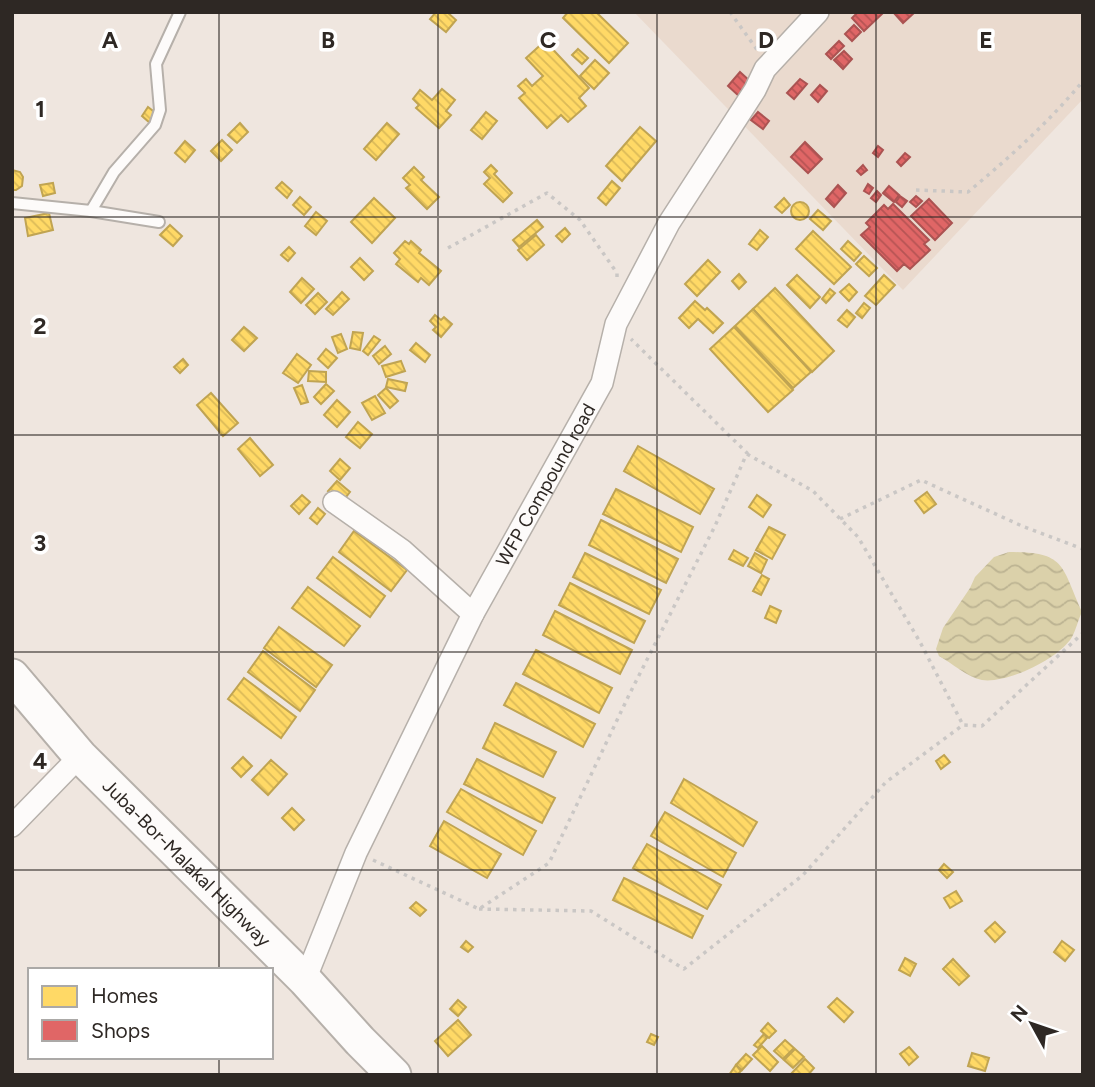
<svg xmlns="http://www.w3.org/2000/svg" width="1095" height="1087" font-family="Figtree,sans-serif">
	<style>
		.built { fill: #eadace }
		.water { fill: url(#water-waves) }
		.homes { fill: url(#homes-back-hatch); stroke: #c0a452; stroke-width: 2 }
		.shops { fill: url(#shops-back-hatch); stroke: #ab5352; stroke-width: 2 }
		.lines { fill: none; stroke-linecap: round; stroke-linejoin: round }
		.service-casing { stroke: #b6b0aa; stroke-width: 14 }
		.minor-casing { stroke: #b6b0aa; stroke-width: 24 }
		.primary-casing { stroke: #b6b0aa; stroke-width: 37 }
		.path { stroke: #cac7c5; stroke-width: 3.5; stroke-dasharray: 3.5 5; stroke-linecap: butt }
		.service { stroke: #fdfbfa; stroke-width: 10 }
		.minor { stroke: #fdfbfa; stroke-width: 21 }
		.primary { stroke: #fdfbfa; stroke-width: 33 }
		.grid { fill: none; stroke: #2e2824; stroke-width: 2; stroke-opacity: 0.55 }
		.labels { text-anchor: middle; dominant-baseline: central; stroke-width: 7; stroke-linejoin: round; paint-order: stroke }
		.street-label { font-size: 19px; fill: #2e2824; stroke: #fff }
		.grid-label { font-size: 23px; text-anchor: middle; font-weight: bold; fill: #2e2824; stroke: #fff; stroke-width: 7; stroke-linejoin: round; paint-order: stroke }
	</style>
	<defs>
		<pattern id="water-waves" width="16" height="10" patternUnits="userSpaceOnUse" patternTransform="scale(1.75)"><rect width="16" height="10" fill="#dbd1aa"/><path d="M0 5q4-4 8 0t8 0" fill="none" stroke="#bcb392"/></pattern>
		<pattern id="homes-back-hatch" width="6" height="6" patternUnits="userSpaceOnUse" patternTransform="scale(1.75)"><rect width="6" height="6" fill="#ffd966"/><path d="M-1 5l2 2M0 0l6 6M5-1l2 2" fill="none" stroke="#dbba58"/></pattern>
		<pattern id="shops-back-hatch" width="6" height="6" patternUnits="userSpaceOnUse" patternTransform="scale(1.75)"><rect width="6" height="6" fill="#e06666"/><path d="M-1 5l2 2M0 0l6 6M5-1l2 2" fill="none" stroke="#b65454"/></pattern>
	</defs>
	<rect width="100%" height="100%" fill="#efe6df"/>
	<polygon class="built" points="634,12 1083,12 1083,99 903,290"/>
	<path class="water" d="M1009,552C1066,552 1061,565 1082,612C1078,620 1076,630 1072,637C1059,659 1006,684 982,680C967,677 952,663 939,656L936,649L943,628L970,588L975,577L994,557Z"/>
	<g class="homes">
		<polygon points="436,12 447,12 456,20 446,32 430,19"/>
		<polygon points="568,12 596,12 628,43 609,63 563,18"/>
		<polygon points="545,41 589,88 579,98 586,106 568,122 561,115 547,128 519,98 525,93 518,86 526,79 532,86 543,76 526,58"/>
		<polygon points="578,49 588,58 582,64 572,55"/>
		<polygon points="595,60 609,73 594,89 580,76"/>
		<polygon points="442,89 455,100 446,111 451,115 439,128 416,108 419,105 413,99 420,90 432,100"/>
		<polygon points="148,107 157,114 150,123 142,116"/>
		<polygon points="486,112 497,121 482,139 471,130"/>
		<polygon points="240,123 248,132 237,143 228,135"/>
		<polygon points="387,123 399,134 376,160 364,149"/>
		<polygon points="640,127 656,141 622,181 606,166"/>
		<polygon points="222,140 232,150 221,161 211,151"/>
		<polygon points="185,141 195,150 185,162 175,153"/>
		<polygon points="491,165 497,171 494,174 512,193 503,202 484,184 490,178 484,172"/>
		<polygon points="414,167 424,177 421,180 439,197 427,209 406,188 410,185 403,178"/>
		<polygon points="12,170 20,172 23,177 22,186 16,190 12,190"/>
		<polygon points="612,181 620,188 606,205 598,198"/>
		<polygon points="282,182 292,191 287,198 276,188"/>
		<polygon points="53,183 55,193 43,196 40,185"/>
		<polygon points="300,197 311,207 304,215 293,205"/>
		<polygon points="374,198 395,218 372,243 351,222"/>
		<polygon points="784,198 790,205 782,213 775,207"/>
		<circle cx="800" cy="211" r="9"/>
		<polygon points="818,210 831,221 823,230 810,219"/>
		<polygon points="316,212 327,221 316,235 305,226"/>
		<polygon points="49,213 53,230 28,236 25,218"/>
		<polygon points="537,220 543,227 519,247 513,240"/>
		<polygon points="170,225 182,236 173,246 160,235"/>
		<polygon points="565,228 570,234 562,242 556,236"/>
		<polygon points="760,230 768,237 757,250 749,244"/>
		<polygon points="813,231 851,267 834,284 796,249"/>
		<polygon points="536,235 544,245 527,260 518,250"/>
		<polygon points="405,241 409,244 411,241 421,250 419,253 441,271 429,285 421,278 418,282 396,264 400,259 394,253"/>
		<polygon points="848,241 861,253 854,261 841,249"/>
		<polygon points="289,247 295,253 288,261 281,255"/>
		<polygon points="864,256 877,268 869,276 856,264"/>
		<polygon points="360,258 373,271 364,280 351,267"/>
		<polygon points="708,260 720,272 697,296 685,284"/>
		<polygon points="739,274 746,282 739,289 732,281"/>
		<polygon points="797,275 820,297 810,308 787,285"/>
		<polygon points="884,275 895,285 876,305 865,296"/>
		<polygon points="302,278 314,289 301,303 290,292"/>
		<polygon points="849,284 857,292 849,301 840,292"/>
		<polygon points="775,288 834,351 812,372 753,309"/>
		<polygon points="830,289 835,293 826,303 822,299"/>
		<polygon points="342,292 349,299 333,315 326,309"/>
		<polygon points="318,293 327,302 315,314 306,305"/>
		<polygon points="695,301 705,310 707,308 723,323 713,333 698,319 689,328 679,318"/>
		<polygon points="864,303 870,308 862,318 856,313"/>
		<polygon points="753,309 811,372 793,388 735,326"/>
		<polygon points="847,310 855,317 847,327 838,320"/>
		<polygon points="435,315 441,320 444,317 452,324 441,337 433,330 436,327 430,321"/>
		<polygon points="244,327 257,338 244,351 232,340"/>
		<polygon points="734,327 793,390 768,412 710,349"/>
		<polygon points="353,332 363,333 360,350 350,348"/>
		<polygon points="341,334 347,349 338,353 332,337"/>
		<polygon points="374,336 380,340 368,355 363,351"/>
		<polygon points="416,343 430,355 425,362 410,350"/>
		<polygon points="385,346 391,354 379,364 373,356"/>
		<polygon points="326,349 337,358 328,368 318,359"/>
		<polygon points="297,354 311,365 298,383 283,373"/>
		<polygon points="183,359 188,365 180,373 174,367"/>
		<polygon points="401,361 405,371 386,377 382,366"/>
		<polygon points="309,371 326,372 326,382 308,381"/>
		<polygon points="388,379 407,383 405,391 386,387"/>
		<polygon points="326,384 334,391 321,404 314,397"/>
		<polygon points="302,385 308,402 301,404 294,388"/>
		<polygon points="386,388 398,401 390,408 378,395"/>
		<polygon points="211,393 238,423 223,436 197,405"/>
		<polygon points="375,396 385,413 372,420 362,403"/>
		<polygon points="337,400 350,412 337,427 324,415"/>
		<polygon points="358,422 372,434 360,448 346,437"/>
		<polygon points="250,438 273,465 260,476 238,449"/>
		<polygon points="638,446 714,489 700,514 624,471"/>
		<polygon points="340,459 350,468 340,480 330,471"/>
		<polygon points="337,481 350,492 342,502 328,491"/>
		<polygon points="616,489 693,527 681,552 603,514"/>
		<polygon points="927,492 936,504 924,513 915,501"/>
		<polygon points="302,495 310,502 299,514 291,506"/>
		<polygon points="757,495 771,505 763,517 749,507"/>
		<polygon points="318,508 325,514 317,524 310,518"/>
		<polygon points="601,520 678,559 666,583 589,545"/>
		<polygon points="769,527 785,535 772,559 756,550"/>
		<polygon points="354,531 407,570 391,591 339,552"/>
		<polygon points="734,550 748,558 743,566 729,559"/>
		<polygon points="585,553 661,590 649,614 573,577"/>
		<polygon points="755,553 767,560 761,573 748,566"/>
		<polygon points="333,557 385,596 370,617 317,578"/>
		<polygon points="762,575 769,579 761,595 753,591"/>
		<polygon points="570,583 645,621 634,643 559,605"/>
		<polygon points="308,587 360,626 344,646 292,608"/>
		<polygon points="770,606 781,611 776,623 765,618"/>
		<polygon points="555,611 632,650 620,674 543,635"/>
		<polygon points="279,627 332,665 316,687 264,648"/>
		<polygon points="536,650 612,688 599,713 523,674"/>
		<polygon points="263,651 315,690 300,711 248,672"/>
		<polygon points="244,678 296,717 281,738 228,699"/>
		<polygon points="516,683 595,724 583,747 504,705"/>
		<polygon points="495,723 556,752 543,777 483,748"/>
		<polygon points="944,755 950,762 941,769 936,761"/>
		<polygon points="243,757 252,766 241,777 232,768"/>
		<polygon points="477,759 555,798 542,823 464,784"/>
		<polygon points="271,760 287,774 268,795 252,780"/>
		<polygon points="684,779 757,822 743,846 671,803"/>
		<polygon points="461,789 536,831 523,855 447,812"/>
		<polygon points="292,808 304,820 294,830 282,818"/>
		<polygon points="665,812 736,853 723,877 651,836"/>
		<polygon points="444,821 501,854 487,878 430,846"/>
		<polygon points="647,844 721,885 707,909 633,868"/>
		<polygon points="944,864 953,872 947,878 939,870"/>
		<polygon points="624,878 703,916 692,938 613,900"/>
		<polygon points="956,891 962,901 950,908 944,898"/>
		<polygon points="416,902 426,910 420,916 410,908"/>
		<polygon points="995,922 1005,932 995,942 985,931"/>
		<polygon points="466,941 473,947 468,952 461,947"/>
		<polygon points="1062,941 1074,950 1065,961 1054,952"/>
		<polygon points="905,958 916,964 910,976 899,970"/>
		<polygon points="953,959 969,976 959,985 943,969"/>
		<polygon points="837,998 853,1012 844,1022 828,1007"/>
		<polygon points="458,1000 466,1007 458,1016 450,1009"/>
		<polygon points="458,1020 471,1035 448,1056 435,1041"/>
		<polygon points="768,1023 776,1031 769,1038 761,1031"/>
		<polygon points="651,1034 658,1037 654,1045 647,1042"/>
		<polygon points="764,1034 767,1038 758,1048 754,1045"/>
		<polygon points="785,1040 794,1048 783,1059 774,1051"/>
		<polygon points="762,1046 778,1062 770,1071 753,1055"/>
		<polygon points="909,1047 918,1057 909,1065 900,1054"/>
		<polygon points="795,1049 804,1057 793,1068 784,1060"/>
		<polygon points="972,1053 989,1058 985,1071 968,1066"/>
		<polygon points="746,1054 752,1059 742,1070 736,1065"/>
		<polygon points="805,1059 814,1068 808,1075 790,1075"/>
		<polygon points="736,1065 741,1071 737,1075 729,1075"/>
	</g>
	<g class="shops">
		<polygon points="858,12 884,12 864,31 852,18"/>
		<polygon points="893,12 915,12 903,23"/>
		<polygon points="854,25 861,32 852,41 845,34"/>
		<polygon points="839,41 844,46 831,59 826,54"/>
		<polygon points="844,51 852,59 843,69 834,60"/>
		<polygon points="740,72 751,82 739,96 728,86"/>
		<polygon points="800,79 807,84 794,99 787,93"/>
		<polygon points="820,85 827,91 818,102 811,95"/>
		<polygon points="758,112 769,121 763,129 751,120"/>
		<polygon points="805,142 822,159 808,173 791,157"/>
		<polygon points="878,146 883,150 878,157 873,153"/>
		<polygon points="905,153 910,157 901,166 897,162"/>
		<polygon points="863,165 867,170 861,175 857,171"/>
		<polygon points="868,184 873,188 869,194 864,191"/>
		<polygon points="838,185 846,193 834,207 826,199"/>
		<polygon points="889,186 899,195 894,202 883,193"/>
		<polygon points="877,191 881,195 876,202 871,198"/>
		<polygon points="900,196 907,201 902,207 896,202"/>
		<polygon points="916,196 922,201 916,207 910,202"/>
		<polygon points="929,199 952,223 935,240 911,216"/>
		<polygon points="893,204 929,240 924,244 930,250 910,269 904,264 897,271 861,235 870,227 866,223 884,205 888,209"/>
	</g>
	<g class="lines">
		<defs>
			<g id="service">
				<polyline points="12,203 91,211 159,222"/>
				<polyline points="91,211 114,172 155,125 160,110 156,64 180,12"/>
			</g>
			<g id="minor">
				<polyline points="334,502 402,550 473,614"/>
				<polyline points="12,826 80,756"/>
				<path id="s1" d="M305,980L356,853L473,614L602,383L616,324L669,223L755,90L765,69L818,12"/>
			</g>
			<g id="primary">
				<path id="s2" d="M12,676L80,756L305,980L360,1041L394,1075"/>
			</g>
		</defs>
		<use href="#service" class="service-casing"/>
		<use href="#minor" class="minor-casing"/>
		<use href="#primary" class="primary-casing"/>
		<g class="path">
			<polyline points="730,12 758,51"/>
			<path d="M916,190L968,192C1009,158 1049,122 1083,81"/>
			<polyline points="448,248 547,193 580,220 617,273 617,281"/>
			<polyline points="747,454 813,491 858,537 920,642 963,725"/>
			<polyline points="840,519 921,480 1022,526 1083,549"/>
			<polyline points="373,860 479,909 549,863 629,695 715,526 747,453 631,339"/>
			<polyline points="479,909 591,911 684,969 803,875 886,782 963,725 982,726 1083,633"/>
		</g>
		<use href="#service" class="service"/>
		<use href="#minor" class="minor"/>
		<use href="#primary" class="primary"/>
	</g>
	<path class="grid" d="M219,12V970M438,12V1075M657,12V1075M876,12V1075M12,217H1083M12,435H1083M12,652H1083M12,870H1083M219,1057V1075"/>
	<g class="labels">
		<g class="street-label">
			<text stroke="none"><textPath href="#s1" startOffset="551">WFP Compound road</textPath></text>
			<text stroke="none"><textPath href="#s2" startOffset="256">Juba-Bor-Malakal Highway</textPath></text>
		</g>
	</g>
	<g class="grid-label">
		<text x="110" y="48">A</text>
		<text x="328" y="48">B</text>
		<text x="548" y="48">C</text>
		<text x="766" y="48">D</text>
		<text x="986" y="48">E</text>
		<text x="40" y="117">1</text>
		<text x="40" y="334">2</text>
		<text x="40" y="551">3</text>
		<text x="40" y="769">4</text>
	</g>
	<rect width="1095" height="1087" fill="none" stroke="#2e2824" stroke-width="28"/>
	<rect x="28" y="968" width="245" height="91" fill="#ffffff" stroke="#aba9a7" stroke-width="2"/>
	<rect x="42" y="986" width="35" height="21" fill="#ffd966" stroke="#aba9a7" stroke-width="2"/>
	<text x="91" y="1003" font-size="21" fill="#2e2824">Homes</text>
	<rect x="42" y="1020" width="35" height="21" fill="#e06666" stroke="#aba9a7" stroke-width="2"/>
	<text x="91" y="1038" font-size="21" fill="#2e2824">Shops</text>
	<g transform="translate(1032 1024) rotate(310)" stroke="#ffffff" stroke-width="5" paint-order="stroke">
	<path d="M0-5L12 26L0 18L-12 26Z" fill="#2e2824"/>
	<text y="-10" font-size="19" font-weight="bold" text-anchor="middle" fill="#2e2824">N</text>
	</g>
</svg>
